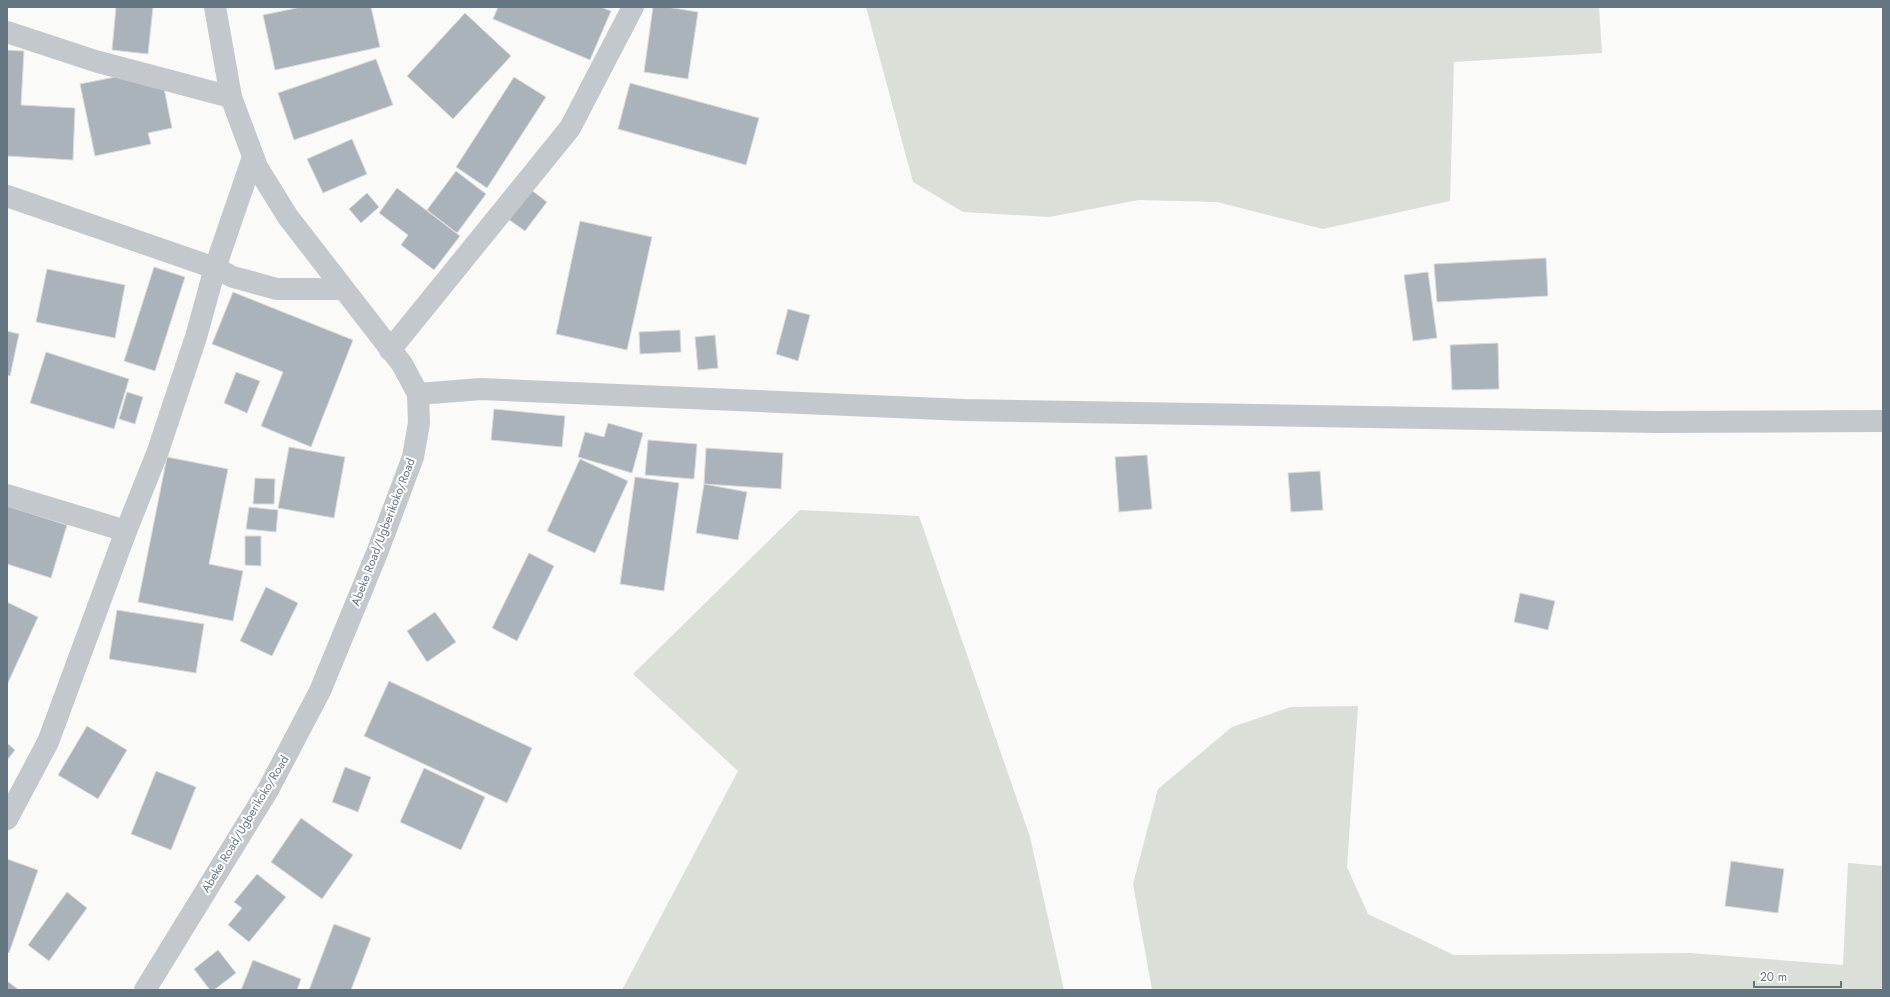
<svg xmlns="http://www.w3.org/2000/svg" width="1890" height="997" font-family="Jost,sans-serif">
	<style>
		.green { fill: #dadfd7 }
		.building { fill: #aab3b9; stroke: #dcdcda }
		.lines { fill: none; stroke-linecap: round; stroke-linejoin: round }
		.minor { stroke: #c3c8cc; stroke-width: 22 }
		.tertiary { stroke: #c3c8cc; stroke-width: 22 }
		.labels { text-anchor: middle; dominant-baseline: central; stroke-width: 4; stroke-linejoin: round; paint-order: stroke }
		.street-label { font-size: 12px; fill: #657683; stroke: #fff }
	</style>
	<rect width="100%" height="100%" fill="#fafaf8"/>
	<g class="green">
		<polygon points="866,7 1599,7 1602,53 1454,62 1450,201 1323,229 1217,202 1139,200 1049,217 963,212 913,182"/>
		<polygon points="800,510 919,516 1030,837 1064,990 622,990 738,771 633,674"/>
		<polygon points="1358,706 1347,867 1368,914 1454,955 1690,953 1843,965 1848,863 1883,866 1883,990 1152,990 1133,884 1158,789 1232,727 1291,707"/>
	</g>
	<g class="building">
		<polygon points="116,7 153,7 148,54 112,50"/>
		<polygon points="301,7 371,7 380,47 275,70 263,15"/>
		<polygon points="498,7 601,7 611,11 590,60 493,19"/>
		<polygon points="653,7 667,7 698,12 688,79 644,72"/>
		<polygon points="465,13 511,56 453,119 407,76"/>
		<polygon points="7,50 24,51 21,105 75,108 73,160 7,156"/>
		<polygon points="376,59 393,105 294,140 278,93"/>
		<polygon points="160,68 172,128 148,133 151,144 95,156 80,84"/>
		<polygon points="514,77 546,97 487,188 456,167"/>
		<polygon points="630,83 759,118 746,165 618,129"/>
		<polygon points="352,139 367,174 323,193 307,159"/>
		<polygon points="456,171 486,194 457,233 427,210"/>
		<polygon points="397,188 460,236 434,270 401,245 408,235 379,213"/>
		<polygon points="530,189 547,202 525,231 508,219"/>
		<polygon points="367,193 379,207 361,223 349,209"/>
		<polygon points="580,221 652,237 627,350 556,334"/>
		<polygon points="1546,258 1548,296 1437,302 1434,264"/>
		<polygon points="154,267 185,277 155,371 124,361"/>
		<polygon points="47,269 125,285 115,338 36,322"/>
		<polygon points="1428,272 1437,338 1413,341 1404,275"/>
		<polygon points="233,292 353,340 311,447 261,426 283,372 212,344"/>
		<polygon points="788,309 810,315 798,361 776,354"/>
		<polygon points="680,330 681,352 640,354 639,332"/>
		<polygon points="7,331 19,334 10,376 7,375"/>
		<polygon points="715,335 718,368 698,370 695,337"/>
		<polygon points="1498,343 1499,389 1452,390 1450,345"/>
		<polygon points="46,352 129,379 114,429 30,403"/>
		<polygon points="236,372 260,381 247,413 224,403"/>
		<polygon points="127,392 143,397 135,424 119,419"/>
		<polygon points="494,409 565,416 562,447 491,440"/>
		<polygon points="608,423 643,433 632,473 578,457 585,432 604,437"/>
		<polygon points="648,440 697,444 694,479 645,475"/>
		<polygon points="289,447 345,457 334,518 278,508"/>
		<polygon points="706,448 783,453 781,489 704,484"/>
		<polygon points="1147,455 1152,509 1119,512 1115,457"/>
		<polygon points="167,457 228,469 209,564 243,571 233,621 138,602"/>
		<polygon points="580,459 628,481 595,553 547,531"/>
		<polygon points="1320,471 1323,510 1291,512 1288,473"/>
		<polygon points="635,477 679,483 664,591 620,584"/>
		<polygon points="255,478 275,479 274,504 253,504"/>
		<polygon points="704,484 747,492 738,540 696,533"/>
		<polygon points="7,506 67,525 51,578 7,564"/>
		<polygon points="249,507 278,510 276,532 246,529"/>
		<polygon points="245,536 261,536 261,566 245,565"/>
		<polygon points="529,553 554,566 517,641 492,628"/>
		<polygon points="266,587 298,603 272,656 240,641"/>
		<polygon points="1520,593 1555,601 1548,630 1514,622"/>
		<polygon points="7,602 38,617 7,685"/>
		<polygon points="117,610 204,624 196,673 109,659"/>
		<polygon points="435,612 456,642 427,662 407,631"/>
		<polygon points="389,681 532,748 507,803 364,736"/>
		<polygon points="87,726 127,750 98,799 58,775"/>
		<polygon points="7,743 15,750 7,760"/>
		<polygon points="345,767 371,777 358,812 332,802"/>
		<polygon points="424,768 485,797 461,850 400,822"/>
		<polygon points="156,771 196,787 171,850 131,834"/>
		<polygon points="301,818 353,855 322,899 271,862"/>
		<polygon points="7,859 38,870 9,953 7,952"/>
		<polygon points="1731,861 1784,869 1778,913 1725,906"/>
		<polygon points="257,874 286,897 249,942 228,925 242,908 234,902"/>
		<polygon points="67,892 87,908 49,961 28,945"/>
		<polygon points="334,924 371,938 351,990 309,990"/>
		<polygon points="218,950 236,973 214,990 210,990 194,969"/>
		<polygon points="253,960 301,979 297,990 241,990"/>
		<polygon points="7,981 19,990 7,990"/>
	</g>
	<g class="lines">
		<g class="minor">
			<polyline points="7,32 95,61 231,97"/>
			<polyline points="7,196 215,268 233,277 277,289 342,289"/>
			<polyline points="390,350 570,128 633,7"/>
			<polyline points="418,394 481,389 964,410 1656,422 1883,421"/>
			<polyline points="7,495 126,531"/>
			<polyline points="7,819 48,742 126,531 158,451 196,337 215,268 253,157"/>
		</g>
		<polyline class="tertiary" points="145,990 268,790 320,691 377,553 413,457 419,423 418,394 402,364 288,217 257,167 231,97 215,7"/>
	</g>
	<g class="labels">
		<g class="street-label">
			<text transform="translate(383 532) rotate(-69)">Abeke Road/Ugberikoko/Road</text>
			<text transform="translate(245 824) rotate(-59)">Abeke Road/Ugberikoko/Road</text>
		</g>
	</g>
	<rect width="1890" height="997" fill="none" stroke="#657683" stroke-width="16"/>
	<path d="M1754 981v6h87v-6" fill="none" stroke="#657683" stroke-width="2"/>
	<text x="1760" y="981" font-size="12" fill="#657683" stroke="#ffffff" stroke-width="3" paint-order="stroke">20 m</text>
</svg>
